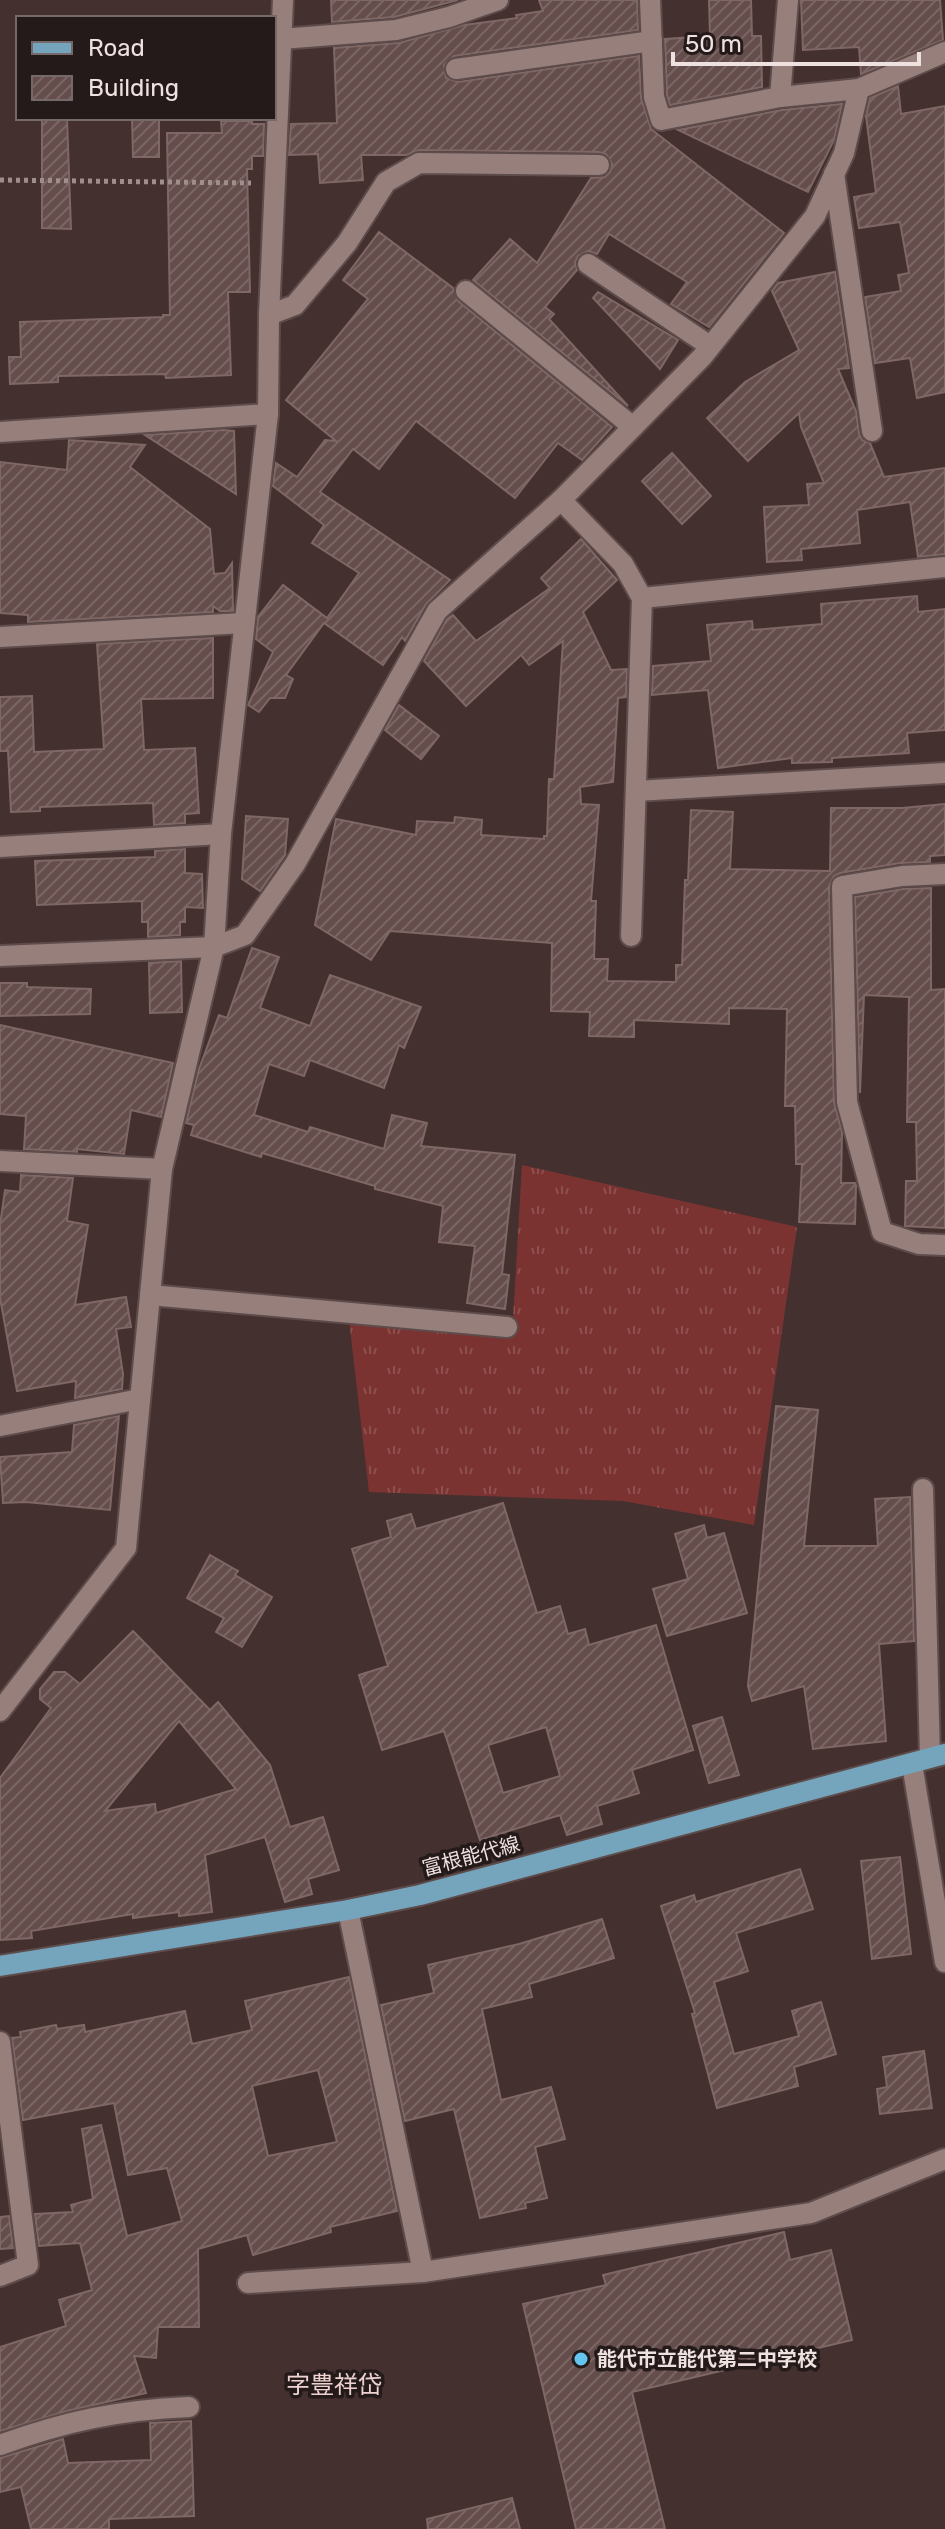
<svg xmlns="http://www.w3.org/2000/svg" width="945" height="2529" font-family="Rubik,'Noto Sans JP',sans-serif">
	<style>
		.grass { fill: url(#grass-tufts) }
		.building { fill: url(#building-hatch); stroke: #7e6764; stroke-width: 2; fill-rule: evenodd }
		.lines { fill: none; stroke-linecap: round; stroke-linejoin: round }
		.minor-casing { stroke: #5d4c4b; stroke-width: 24 }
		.major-casing { stroke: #5d4c4b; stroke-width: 24 }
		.path { stroke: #9f8e8c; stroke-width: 5; stroke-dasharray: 4 4; stroke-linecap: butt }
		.minor { stroke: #977f7c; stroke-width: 20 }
		.major { stroke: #75a5bd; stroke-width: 20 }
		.poi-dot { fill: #65c5ee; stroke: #241a1a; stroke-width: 3 }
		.labels { text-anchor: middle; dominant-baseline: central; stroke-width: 7; stroke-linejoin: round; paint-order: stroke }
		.street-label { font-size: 20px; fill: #efe1e0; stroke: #241a1a }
		.poi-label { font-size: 20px; font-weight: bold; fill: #efe1e0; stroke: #241a1a; text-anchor: start }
		.quarter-label { font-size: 24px; fill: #edd2cf; stroke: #241a1a }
	</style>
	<defs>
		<pattern id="grass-tufts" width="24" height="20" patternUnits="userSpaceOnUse" patternTransform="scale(2)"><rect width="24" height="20" fill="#7b3331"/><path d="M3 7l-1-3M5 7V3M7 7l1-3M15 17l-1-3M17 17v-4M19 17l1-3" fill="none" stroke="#8e504f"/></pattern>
		<pattern id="building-hatch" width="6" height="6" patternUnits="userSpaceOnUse" patternTransform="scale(2)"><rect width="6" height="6" fill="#644d4b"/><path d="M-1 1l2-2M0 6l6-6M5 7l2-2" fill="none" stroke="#7a6665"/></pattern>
	</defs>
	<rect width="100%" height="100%" fill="#44302e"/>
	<polygon class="grass" points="522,1165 797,1227 754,1525 623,1501 369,1492 349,1320 512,1336"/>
	<g class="building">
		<polygon points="331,0 458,0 394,17 332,22"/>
		<polygon points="539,0 637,0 638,30 454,56 444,65 446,78 458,82 639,56 641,98 651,129 784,233 709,327 671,304 687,282 609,234 597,254 588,251 578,256 575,262 577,270 545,307 554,314 549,319 628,406 473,280 510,239 537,263 591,178 605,177 610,172 612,164 606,154 599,152 419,150 406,155 361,155 363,180 320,183 318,154 289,155 291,124 337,123 334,48 399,43 464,25 517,18 516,15 543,11"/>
		<polygon points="709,0 751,0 752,36 761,36 762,87 670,105 667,95 665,39 710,36"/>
		<polygon points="801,0 940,0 943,40 861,74 859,47 803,50"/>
		<polygon points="898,86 901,114 945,106 945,392 917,398 910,358 875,363 865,297 901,291 898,275 909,273 900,222 859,228 854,197 876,193 866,116 870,98"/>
		<polygon points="842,104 834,140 808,192 678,130 782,110"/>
		<polygon points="42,118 67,118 71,229 42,228"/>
		<polygon points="132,118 159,118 159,157 133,157"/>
		<polygon points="221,121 252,121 252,124 264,124 263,156 252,156 252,169 247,169 250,292 228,292 231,375 166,378 165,374 58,376 58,382 10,384 9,357 21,357 20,322 163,317 163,315 170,315 167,133 222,133"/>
		<polygon points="379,232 453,288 458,301 612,427 582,460 558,443 515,498 416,421 379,469 353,449 320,492 450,580 426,604 405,641 402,637 383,665 324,623 286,675 293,679 285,698 270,698 259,712 248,705 273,652 256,639 258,617 283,585 327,618 359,573 312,543 324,525 273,486 276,463 297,477 325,440 336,441 286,400 368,299 343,280"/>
		<polygon points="835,272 849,368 838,369 856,411 859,434 862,440 870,443 884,477 945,468 945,554 918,557 910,502 857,510 860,543 801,549 802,560 767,562 764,507 809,505 807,484 824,483 801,427 799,413 748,461 707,418 745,382 799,350 772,291 778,283"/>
		<polygon points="598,292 678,340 660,369 593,298"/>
		<polygon points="223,430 234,431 236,494 145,435"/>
		<polygon points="69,440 145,445 130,467 210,529 214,574 225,573 232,563 233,611 220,611 213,606 213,612 28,622 28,615 0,613 0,462 67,470"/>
		<polygon points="672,453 711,496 682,524 642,481"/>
		<polygon points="581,539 617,580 583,612 611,670 627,669 626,697 618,698 613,782 580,787 581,804 599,805 591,901 596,901 594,959 608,959 607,981 676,982 676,965 682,965 685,880 688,880 691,810 733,812 730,869 830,871 831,808 902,808 945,804 945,855 930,856 930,862 900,863 840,873 834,876 829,886 834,1102 842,1132 841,1183 855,1183 856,1186 855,1224 799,1222 802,1164 796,1164 795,1106 785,1106 787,1009 729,1008 729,1024 634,1020 634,1037 589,1036 590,1012 551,1011 552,943 390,931 371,960 315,925 336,819 416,835 417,821 454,823 455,817 482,820 481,835 544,839 544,836 547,836 549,779 554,779 563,641 529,665 521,655 466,706 424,661 447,619 453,615 476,641 550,588 541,578"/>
		<polygon points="917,596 918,612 945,609 945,730 907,733 909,753 832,758 832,762 792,763 792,758 718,768 708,690 652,695 653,666 711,661 707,625 752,621 753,630 822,624 821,604"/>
		<polygon points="213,638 213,698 141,699 144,750 195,748 199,813 185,814 185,823 154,825 153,803 40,807 40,811 11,812 8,751 0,751 0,697 32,696 34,752 104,749 97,644"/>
		<polygon points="399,705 439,736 421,759 385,730"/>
		<polygon points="246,816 288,819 285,855 260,891 242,879"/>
		<polygon points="185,849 185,873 202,874 203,908 185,907 185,922 180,922 180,935 148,937 148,922 142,922 142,901 37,905 35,861 155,857 155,851"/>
		<polygon points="931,888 931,990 945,989 945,1228 905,1226 906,1181 917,1181 916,1122 907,1122 909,997 864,995 860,1093 855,897 903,889"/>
		<polygon points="252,948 279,957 260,1008 310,1026 330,975 421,1007 404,1048 399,1045 384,1088 310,1060 304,1076 269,1064 254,1115 308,1132 310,1127 384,1149 392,1115 427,1123 421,1146 515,1155 502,1274 509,1275 505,1309 467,1303 475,1246 439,1242 443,1206 375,1189 375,1186 262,1153 261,1157 191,1135 194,1125 186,1123 199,1069 219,1015 227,1018"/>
		<polygon points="181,961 182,1012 150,1013 149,963"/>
		<polygon points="0,983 27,983 27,987 91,989 90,1014 0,1016"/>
		<polygon points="0,1025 173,1063 161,1117 131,1110 124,1154 77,1149 77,1152 24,1149 26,1116 0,1114"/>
		<polygon points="21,1175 73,1178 67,1221 88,1225 75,1305 126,1297 131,1327 116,1329 123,1374 122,1389 75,1398 76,1381 17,1391 0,1298 0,1225 5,1190 20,1192"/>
		<polygon points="776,1406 818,1410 804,1546 878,1546 875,1499 910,1497 914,1641 879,1644 886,1741 813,1749 804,1686 752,1701 748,1686"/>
		<polygon points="119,1416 110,1510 26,1502 3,1503 0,1457 72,1452 74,1425"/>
		<path d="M503,1503L537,1613L560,1606L568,1634L585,1629L589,1645L656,1625L693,1750L632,1770L639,1793L597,1806L602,1824L567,1835L560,1815L480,1840L444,1731L382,1750L359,1675L388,1666L352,1549L391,1537L387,1521L411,1514L416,1529ZM546,1727L560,1776L503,1793L488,1745Z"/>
		<polygon points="704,1525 707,1538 724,1533 747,1613 667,1636 653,1589 688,1579 675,1534"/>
		<polygon points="210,1555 238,1571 235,1575 272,1597 242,1647 216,1632 224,1618 187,1598"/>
		<path d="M133,1631L210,1710L218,1702L270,1765L290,1827L323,1817L339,1870L308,1879L312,1894L285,1902L265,1837L205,1855L212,1912L179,1916V1912L133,1918V1914L31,1931L32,1938L0,1940V1778L51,1708L40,1699V1689L54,1672H65L80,1684ZM179,1721L236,1789L156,1813L155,1804L105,1811Z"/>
		<polygon points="722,1717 739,1775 709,1783 693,1726"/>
		<polygon points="900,1857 911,1954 872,1959 861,1861"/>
		<polygon points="800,1869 813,1909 736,1933 748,1971 714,1982 734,2054 799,2036 792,2011 821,2002 836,2054 794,2067 798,2086 717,2108 692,2014 695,2013 661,1906 694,1895 696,1902"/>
		<polygon points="602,1919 614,1958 529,1984 532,1997 482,2009 501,2100 551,2087 565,2139 535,2147 547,2198 525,2203 526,2208 480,2218 454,2109 405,2121 381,2005 434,1993 428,1965 519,1944"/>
		<path d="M349,1977L397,2211L330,2227L331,2232L253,2255L247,2235L198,2249L199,2327H158L156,2358L134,2356L146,2393L67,2411L0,2431V2347L66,2326L59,2300L92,2290L80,2243L39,2246L35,2214L73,2212L71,2205L93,2199L82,2129L101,2125L127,2236L182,2221L167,2168L128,2175L114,2103L23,2120L12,2038L21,2037L20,2032L56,2025L57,2029L84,2025L85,2032L185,2011L192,2044L252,2030L245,2001ZM318,2070L337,2142L268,2156L252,2086Z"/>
		<polygon points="924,2051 932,2108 880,2114 877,2089 887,2087 883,2057"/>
		<polygon points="9,2216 13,2248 0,2249 0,2217"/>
		<polygon points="784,2232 790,2260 831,2250 852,2340 632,2392 665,2529 576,2529 523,2304 606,2285 603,2275"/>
		<polygon points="191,2421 194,2516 109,2519 109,2529 31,2529 21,2487 0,2492 0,2458 63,2439 68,2463 151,2460 150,2423"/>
		<polygon points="512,2498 520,2529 428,2529 427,2519"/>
	</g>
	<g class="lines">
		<defs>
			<g id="minor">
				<polyline points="650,0 654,97 661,120 780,97 859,89 945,52"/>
				<polyline points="281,39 396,30 449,17 498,0"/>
				<polyline points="456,69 652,41"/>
				<polyline points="780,97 788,0"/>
				<polyline points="834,174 872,431"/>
				<polyline points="588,264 710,346"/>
				<polyline points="466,291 633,427"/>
				<polyline points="269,315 295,305 347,243 386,182 419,163 599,165"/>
				<polyline points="0,432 268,414"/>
				<polyline points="561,500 623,564 642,598 631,936"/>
				<polyline points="642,598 945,567"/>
				<polyline points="0,637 243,623"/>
				<polyline points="636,791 945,773"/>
				<polyline points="0,847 221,834"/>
				<polyline points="945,874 902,876 842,886 847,1102 882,1232 919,1244 945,1245"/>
				<polyline points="0,956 214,947 245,935 295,864 437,611 561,500 702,357 815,216 844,153 859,89"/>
				<polyline points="0,1161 162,1169"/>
				<polyline points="150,1295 507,1327"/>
				<polyline points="0,1426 140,1399"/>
				<polyline points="923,1489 930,1757"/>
				<polyline points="0,1711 126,1548 162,1169 214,947 221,834 268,414 269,315 283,0"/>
				<polyline points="912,1764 945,1962"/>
				<polyline points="348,1910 423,2272"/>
				<polyline points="0,2042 28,2265 0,2276"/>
				<polyline points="248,2283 423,2272 811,2213 945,2159"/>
				<path d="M0,2445C66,2421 119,2410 189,2407"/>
			</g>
			<polyline id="major" points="0,1966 348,1910 420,1895 945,1754"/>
		</defs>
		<use href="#minor" class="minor-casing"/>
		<use href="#major" class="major-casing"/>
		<polyline class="path" points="0,180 251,183"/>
		<use href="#minor" class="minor"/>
		<use href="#major" class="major"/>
	</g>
	<circle class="poi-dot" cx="581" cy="2359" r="8"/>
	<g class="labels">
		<g class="street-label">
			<text transform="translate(471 1856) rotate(-15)">富根能代線</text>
		</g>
		<g class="poi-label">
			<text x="597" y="2359">能代市立能代第二中学校</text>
		</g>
		<g class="quarter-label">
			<text x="334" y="2385">字豊祥岱</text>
		</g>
	</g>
	<rect x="16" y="16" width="260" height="104" fill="#241a1a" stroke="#756a69" stroke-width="2"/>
	<rect x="32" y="42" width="40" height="12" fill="#75a5bd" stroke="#756a69" stroke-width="2"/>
	<text x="88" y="56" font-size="24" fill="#efe1e0">Road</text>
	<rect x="32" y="76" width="40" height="24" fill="url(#building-hatch)" stroke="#756a69" stroke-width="2"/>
	<text x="88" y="96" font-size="24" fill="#efe1e0">Building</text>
	<path d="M673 52v12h246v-12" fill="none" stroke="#efe1e0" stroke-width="4"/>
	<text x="685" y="52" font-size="24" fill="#efe1e0" stroke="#241a1a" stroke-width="6" paint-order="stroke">50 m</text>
</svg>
